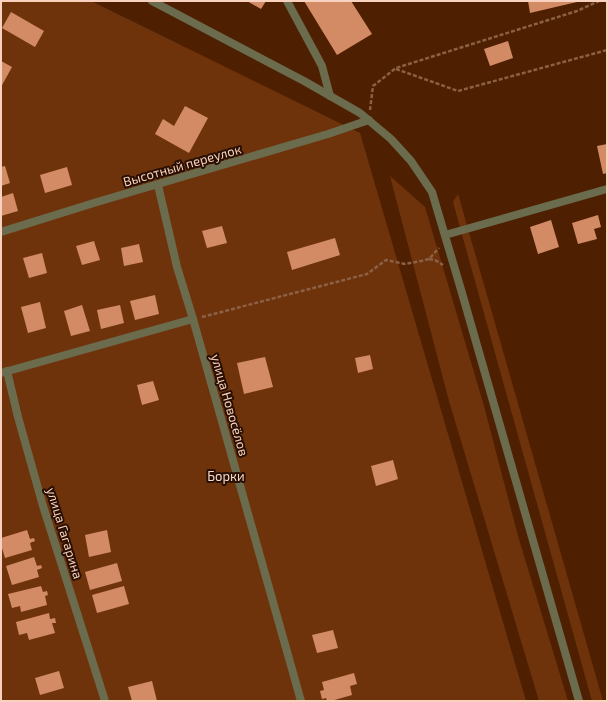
<svg xmlns="http://www.w3.org/2000/svg" width="608" height="702" font-family="'Exo 2',sans-serif">
	<style>
		.green { fill: #6f330c }
		.building { fill: #d28b65 }
		.lines { fill: none; stroke-linecap: round; stroke-linejoin: round }
		.path { stroke: #8b6045; stroke-width: 2.5; stroke-dasharray: 4 2; stroke-linecap: butt }
		.minor { stroke: #6b6b4d; stroke-width: 8 }
		.tertiary { stroke: #6b6b4d; stroke-width: 8 }
		.labels { text-anchor: middle; dominant-baseline: central; stroke-width: 4; stroke-linejoin: round; paint-order: stroke }
		.street-label { font-size: 13px; fill: #f8d2be; stroke: #290f02 }
		.park-label { font-size: 13px; fill: #f3dacd; stroke: #290f02 }
	</style>
	<rect width="100%" height="100%" fill="#4e2001"/>
	<g class="green">
		<polygon points="1,1 91,1 360,133 526,701 1,701"/>
		<polygon points="390,176 425,207 484,406 518,536 568,701 539,701 449,401"/>
		<polygon points="458,194 603,701 592,701 453,202"/>
	</g>
	<g class="building">
		<polygon points="247,1 266,1 261,9"/>
		<polygon points="304,1 351,1 372,34 337,55"/>
		<polygon points="528,1 577,1 577,2 530,13"/>
		<polygon points="11,12 44,31 35,47 2,28"/>
		<polygon points="508,41 513,58 490,66 484,49"/>
		<polygon points="1,61 12,67 1,87"/>
		<polygon points="185,106 208,118 189,153 155,134 163,119 174,126"/>
		<polygon points="607,144 607,173 603,174 597,146"/>
		<polygon points="5,166 10,183 1,186 1,167"/>
		<polygon points="67,167 72,185 45,193 40,175"/>
		<polygon points="13,193 18,211 1,216 1,197"/>
		<polygon points="598,215 601,227 594,229 597,239 578,244 572,223"/>
		<polygon points="551,220 559,247 538,254 530,227"/>
		<polygon points="222,226 227,243 207,248 202,231"/>
		<polygon points="335,238 340,255 292,270 287,252"/>
		<polygon points="94,241 100,260 82,265 76,246"/>
		<polygon points="139,244 143,262 124,266 121,248"/>
		<polygon points="42,253 47,273 29,278 23,258"/>
		<polygon points="155,295 159,314 135,320 130,301"/>
		<polygon points="40,302 46,328 28,333 21,307"/>
		<polygon points="82,305 90,331 71,336 64,311"/>
		<polygon points="120,305 124,323 101,329 97,310"/>
		<polygon points="370,355 373,369 358,373 355,358"/>
		<polygon points="265,357 273,387 244,394 237,363"/>
		<polygon points="153,381 159,400 142,405 137,385"/>
		<polygon points="393,460 398,479 376,486 371,466"/>
		<polygon points="27,530 30,539 34,538 35,541 30,543 32,550 5,558 1,545 1,538"/>
		<polygon points="107,530 111,552 89,557 85,535"/>
		<polygon points="34,557 37,566 41,565 42,568 37,570 39,577 12,585 6,566"/>
		<polygon points="117,563 122,581 90,590 85,572"/>
		<polygon points="41,586 43,592 47,591 48,595 45,596 47,605 21,612 20,606 12,608 8,594"/>
		<polygon points="124,586 129,604 97,613 92,595"/>
		<polygon points="49,613 50,619 55,618 56,623 52,623 55,633 29,640 27,633 19,635 16,622"/>
		<polygon points="333,630 338,648 317,653 312,635"/>
		<polygon points="59,671 64,688 40,695 35,678"/>
		<polygon points="354,673 357,684 350,686 352,695 331,701 327,701 326,698 322,699 320,691 324,690 322,682"/>
		<polygon points="152,681 157,701 132,701 128,687"/>
	</g>
	<g class="lines">
		<g class="path">
			<polyline points="396,69 458,91 607,50"/>
			<polyline points="370,110 373,86 396,68 577,11 599,1"/>
			<polyline points="429,259 435,260 443,265"/>
			<polyline points="202,317 367,274 386,260 405,264 421,261 429,259 439,248"/>
		</g>
		<g class="minor">
			<polyline points="287,1 322,66 330,96"/>
			<polyline points="158,185 177,267 193,319 301,701"/>
			<polyline points="1,232 97,202 328,134 369,120"/>
			<polyline points="445,235 607,189"/>
			<polyline points="7,371 18,417 43,506 105,701"/>
			<polyline points="1,373 193,319"/>
		</g>
		<polyline class="tertiary" points="152,1 304,81 360,113 391,139 411,161 432,192 462,293 579,701"/>
	</g>
	<g class="labels">
		<g class="street-label">
			<text transform="translate(182 165) rotate(-16)">Высотный переулок</text>
			<text transform="translate(230 405) rotate(74)">улица Новосёлов</text>
			<text transform="translate(65 533) rotate(73)">улица Гагарина</text>
		</g>
		<g class="park-label">
			<text x="226" y="476">Борки</text>
		</g>
	</g>
	<rect width="608" height="702" fill="none" stroke="#f8d2be" stroke-width="4"/>
</svg>
